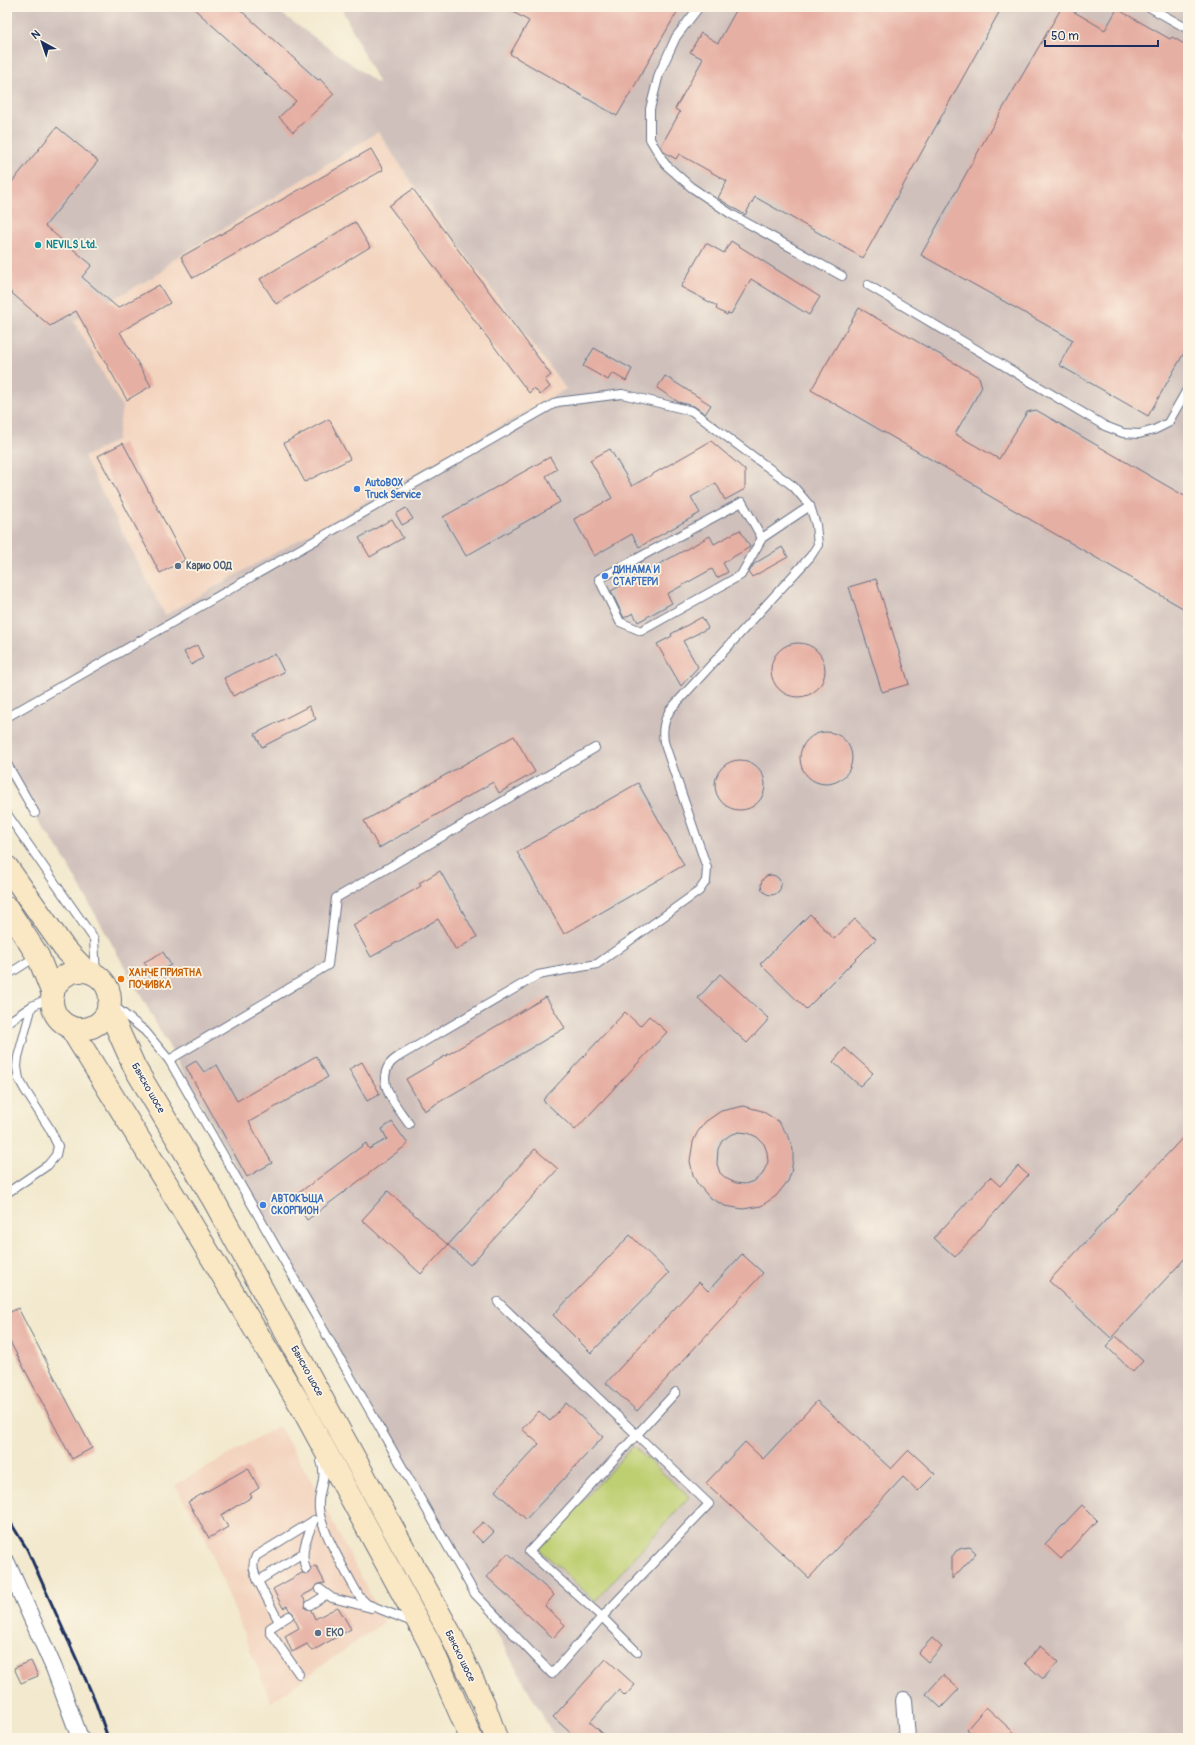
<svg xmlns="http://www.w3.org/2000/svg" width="1195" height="1745" font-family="Pangolin,sans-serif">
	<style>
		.built { fill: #f3d4bf }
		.industrial { fill: #cfc0bb; fill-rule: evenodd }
		.green { fill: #becf72; stroke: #6c7f68 }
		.building { fill: #e6afa3; fill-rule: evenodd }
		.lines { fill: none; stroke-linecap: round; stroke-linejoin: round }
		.service-casing { stroke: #667085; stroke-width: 10 }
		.minor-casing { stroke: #667085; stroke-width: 18 }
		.secondary-casing { stroke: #667085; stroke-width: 24 }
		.service { stroke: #fff; stroke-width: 8 }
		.minor { stroke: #fff; stroke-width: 16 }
		.secondary { stroke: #fae7c3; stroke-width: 22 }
		.rail { stroke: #1b2f5e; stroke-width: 3 }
		.culture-dot { fill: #0f9aa8; stroke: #fcf5e5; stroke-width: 1.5 }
		.shop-dot { fill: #3f7fe0; stroke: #fcf5e5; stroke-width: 1.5 }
		.service-dot { fill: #5c6f8a; stroke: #fcf5e5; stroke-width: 1.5 }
		.food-dot { fill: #e8710a; stroke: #fcf5e5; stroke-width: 1.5 }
		.labels { text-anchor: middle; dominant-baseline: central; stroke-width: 3.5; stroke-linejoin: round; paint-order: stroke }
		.culture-label { font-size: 10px; font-weight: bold; fill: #0d838f; stroke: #fcf5e5; text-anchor: start }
		.shop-label { font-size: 10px; font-weight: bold; fill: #366cbe; stroke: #fcf5e5; text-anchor: start }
		.service-label { font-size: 10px; font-weight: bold; fill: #4e5e75; stroke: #fcf5e5; text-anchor: start }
		.food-label { font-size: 10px; font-weight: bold; fill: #c56008; stroke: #fcf5e5; text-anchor: start }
		.street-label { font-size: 10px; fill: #1b2f5e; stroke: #fcf5e5 }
	</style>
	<rect width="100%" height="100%" fill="#fcf5e5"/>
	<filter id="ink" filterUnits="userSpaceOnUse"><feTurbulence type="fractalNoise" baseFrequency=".025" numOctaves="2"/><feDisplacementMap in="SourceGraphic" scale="8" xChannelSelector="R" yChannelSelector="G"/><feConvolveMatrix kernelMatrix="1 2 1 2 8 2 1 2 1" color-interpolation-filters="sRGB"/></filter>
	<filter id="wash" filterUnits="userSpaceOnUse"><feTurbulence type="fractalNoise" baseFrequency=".012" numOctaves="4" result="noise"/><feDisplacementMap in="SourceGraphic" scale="16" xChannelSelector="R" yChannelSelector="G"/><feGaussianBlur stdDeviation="0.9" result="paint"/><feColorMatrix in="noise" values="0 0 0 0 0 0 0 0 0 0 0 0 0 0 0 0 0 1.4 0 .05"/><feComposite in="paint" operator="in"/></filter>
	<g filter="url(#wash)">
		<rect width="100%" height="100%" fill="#f2e9ce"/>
		<g class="built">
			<polygon points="378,132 413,184 566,389 165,615 83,457 117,440 74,321 162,272 170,262"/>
			<polygon points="279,1426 311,1480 384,1622 271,1702 207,1541 175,1485"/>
		</g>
		<path class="industrial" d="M7,7H272L379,84L341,7H1188V1738H555L60,851L7,777ZM378,132L413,184L566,389L165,615L84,457L117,440L122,407L74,321L162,272L170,262Z"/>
		<polygon class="green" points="633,1446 689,1497 595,1601 539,1549"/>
		<g id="blocks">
			<g class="building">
				<polygon points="192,7 237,7 318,80 320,79 334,94 293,132 279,117 296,101"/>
				<polygon points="504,7 680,7 617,116 510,54 529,21"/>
				<polygon points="738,7 1002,7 863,258 755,197 745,215 718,198 727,181 679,154 676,159 664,152 661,146 680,112 675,109 703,59 690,52 701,33 718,43"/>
				<polygon points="1062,7 1066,7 1105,30 1117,9 1170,39 1172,37 1188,46 1188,346 1148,416 1059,365 1073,340 921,255 988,134"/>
				<polygon points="57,127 98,161 45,226 92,265 82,277 118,308 159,285 170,303 120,332 151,386 127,400 76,311 50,326 7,289 7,188"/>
				<polygon points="371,149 383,170 193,278 181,257"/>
				<polygon points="413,189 551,375 545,380 550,387 540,395 534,388 529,393 389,206"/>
				<polygon points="355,222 370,247 276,304 260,279"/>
				<polygon points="731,241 820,297 809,315 751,279 731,314 728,313 727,315 716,309 717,306 681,287 706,243 724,253"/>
				<polygon points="859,308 979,377 982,387 955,434 999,459 1027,412 1036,410 1188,498 1188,611 981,491 982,489 811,390"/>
				<polygon points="594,348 632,369 626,381 612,373 608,380 583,366"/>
				<polygon points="665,376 711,405 705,414 694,406 678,402 657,388"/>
				<polygon points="329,419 350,459 305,482 284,443"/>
				<polygon points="711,441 745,470 745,489 725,500 716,483 691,497 700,513 639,547 632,534 594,556 574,519 612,498 590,460 610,449 632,486"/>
				<polygon points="123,443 185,560 160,573 98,456"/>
				<polygon points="550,457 557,469 546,476 560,502 466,556 443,517"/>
				<polygon points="406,508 413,519 402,525 396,514"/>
				<polygon points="392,519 403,538 370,557 359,538"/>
				<polygon points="740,530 750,547 723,563 728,572 717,578 712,569 667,594 672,603 638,622 633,613 624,618 611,591 710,536 714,544"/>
				<polygon points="782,547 788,557 752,577 749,572 754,564"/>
				<polygon points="876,579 909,684 882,692 849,587"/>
				<polygon points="702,617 708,628 683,641 698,667 681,686 657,644 672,636 671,634"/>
				<circle cx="798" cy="670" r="27"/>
				<polygon points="197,645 203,658 191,665 184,652"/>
				<polygon points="275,654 284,672 233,696 224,678"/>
				<polygon points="309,706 316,719 262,747 255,734"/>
				<circle cx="826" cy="758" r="26"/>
				<polygon points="514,736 535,772 499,793 493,782 379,848 364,821"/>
				<circle cx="740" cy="785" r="25"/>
				<polygon points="638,783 684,865 564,934 517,852"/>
				<polygon points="440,871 477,937 456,950 438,919 371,957 353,925 421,886 419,883"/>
				<circle cx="771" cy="885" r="10"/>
				<polygon points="810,914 834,939 855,919 876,939 806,1009 760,964"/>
				<polygon points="163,952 171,965 152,975 144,962"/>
				<polygon points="720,974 769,1019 747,1043 698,998"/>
				<polygon points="546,997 565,1028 424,1111 406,1079"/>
				<polygon points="625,1012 640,1026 649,1016 667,1032 575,1130 543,1100"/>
				<polygon points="845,1048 873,1073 860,1086 833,1062"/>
				<polygon points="316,1056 328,1077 249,1122 272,1163 247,1177 186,1067 196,1061 204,1072 217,1065 237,1101"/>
				<polygon points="362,1062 380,1094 367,1101 349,1069"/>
				<path d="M744,1106L762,1111L778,1121L789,1137L793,1150V1159L791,1173L788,1181L776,1196L761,1206L743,1209L725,1206L709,1197L697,1183L693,1175L690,1161L693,1142L697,1133L705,1122L721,1111ZM739,1132L748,1133L757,1137L764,1144L767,1152L768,1162L762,1175L754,1181L745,1184L736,1183L727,1179L720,1173L717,1164L718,1149L722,1141L730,1135Z"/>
				<polygon points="392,1122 408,1144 307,1220 292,1198 366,1143 369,1149 387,1139 382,1129"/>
				<polygon points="1188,1132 1188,1255 1111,1338 1049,1281"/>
				<polygon points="535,1149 558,1169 470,1265 448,1245"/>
				<polygon points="1018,1166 1028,1175 955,1257 934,1238 990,1177 1000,1186"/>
				<polygon points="388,1191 448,1245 421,1274 362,1220"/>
				<polygon points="630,1235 669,1273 591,1353 553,1315"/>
				<polygon points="742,1254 763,1273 637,1411 606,1383 699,1282 708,1291"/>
				<polygon points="18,1308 92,1448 72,1459 7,1336 7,1314"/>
				<polygon points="1116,1336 1143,1361 1133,1372 1106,1346"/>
				<polygon points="817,1401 891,1469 909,1450 935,1474 918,1491 903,1477 809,1578 706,1483 745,1442 763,1459"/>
				<polygon points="566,1403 603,1437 526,1519 495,1491 539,1444 522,1429 539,1411 550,1421"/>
				<polygon points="248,1468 259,1488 250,1494 252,1497 221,1515 228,1527 209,1538 188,1502"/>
				<polygon points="1082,1505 1097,1520 1061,1559 1045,1544"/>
				<polygon points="483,1522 494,1532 483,1543 472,1532"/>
				<polygon points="970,1547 976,1553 952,1579 952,1557 956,1551 962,1548"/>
				<polygon points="508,1553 554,1595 545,1606 565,1625 553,1638 487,1577"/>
				<polygon points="316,1566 325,1583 318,1584 315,1589 302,1596 306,1602 305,1608 311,1610 315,1619 338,1607 351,1629 312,1651 307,1644 292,1652 285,1636 299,1628 294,1618 293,1613 290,1611 287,1606 283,1608 273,1589 302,1573 308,1574 311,1568"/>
				<polygon points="932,1638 942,1647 928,1662 918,1653"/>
				<polygon points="1040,1646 1058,1662 1043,1679 1025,1663"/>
				<polygon points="606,1659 635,1685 625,1696 619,1690 590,1722 608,1738 576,1738 553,1717"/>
				<polygon points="31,1661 38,1676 21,1683 14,1668"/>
				<polygon points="943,1675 959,1689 941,1708 926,1694"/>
				<polygon points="986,1707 1020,1738 976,1738 967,1729"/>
			</g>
		</g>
	</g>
	<g filter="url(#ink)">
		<use href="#blocks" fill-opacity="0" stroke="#667085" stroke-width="1"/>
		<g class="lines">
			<defs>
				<g id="service">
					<polyline points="699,7 676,37 659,74 650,109 650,139 665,164 691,187 731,214 842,276"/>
					<polyline points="1149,7 1188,29"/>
					<polyline points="868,285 1105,426 1123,433 1139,434 1154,430 1168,423 1188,388"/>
					<polyline points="7,717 557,402 622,394 692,411 793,486 810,506 762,538 741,575 641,631 620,622 599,579 742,502 762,538"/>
					<polyline points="7,764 35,813"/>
					<polyline points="7,814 94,939 96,975"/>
					<polyline points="7,975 37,956"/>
					<polyline points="114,1006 145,1031 169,1060 328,965 336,898 595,748"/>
					<polyline points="7,1023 32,1006 52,997"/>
					<polyline points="169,1060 475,1594 552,1674 602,1617 709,1504 498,1302"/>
					<path d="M409,1124C398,1108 376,1085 389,1065C391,1062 395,1059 398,1057L538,975L597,964L699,891L706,881L707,868L664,742C662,729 664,721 670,710L810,557L818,545L816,525L810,506"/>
					<polyline points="7,1193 48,1165 56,1155 58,1146 50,1129 25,1090 19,1079 17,1067 18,1057 32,1006"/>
					<path d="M321,1461C328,1480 317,1492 319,1509C321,1531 348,1575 359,1596L367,1604L410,1621L413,1624"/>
					<path d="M306,1569C299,1552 308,1536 314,1520"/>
					<path d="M258,1581C254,1572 251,1565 256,1556L313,1521"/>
					<polyline points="320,1589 332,1598 371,1608"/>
					<polyline points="310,1605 326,1595"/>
					<polyline points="289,1616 270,1628 270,1632 299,1674"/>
					<polyline points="279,1622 258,1581 303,1553"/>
					<polyline points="637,1652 602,1617 529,1552 676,1392"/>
				</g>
				<g id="minor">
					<polyline points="7,1563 54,1668 80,1738"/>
					<polyline points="904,1700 907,1738"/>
				</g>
				<g id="secondary">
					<polyline points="7,867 64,948 86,971"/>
					<polyline points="7,908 38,956 53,994"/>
					<circle cx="81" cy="1000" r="29"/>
					<polyline points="108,1008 135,1068 213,1199 450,1633 484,1704 496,1738"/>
					<polyline points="70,1027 186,1215 301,1406 429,1642 471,1738"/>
				</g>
			</defs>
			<use href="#service" class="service-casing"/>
			<use href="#minor" class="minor-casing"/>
			<use href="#secondary" class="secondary-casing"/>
			<use href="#service" class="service"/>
			<use href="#minor" class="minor"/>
			<use href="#secondary" class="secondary"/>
			<polyline class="rail" points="7,1517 27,1549 94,1698 108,1738"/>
		</g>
	</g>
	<circle class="culture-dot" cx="38" cy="245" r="4"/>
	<g class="shop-dot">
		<circle cx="357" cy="489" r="4"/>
		<circle cx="605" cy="576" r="4"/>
		<circle cx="263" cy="1205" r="4"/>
	</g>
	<g class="service-dot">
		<circle cx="178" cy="566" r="4"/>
		<circle cx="318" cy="1633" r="4"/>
	</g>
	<circle class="food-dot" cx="121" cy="979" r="4"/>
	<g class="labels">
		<g class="culture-label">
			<text x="46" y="245">NEVILS Ltd.</text>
		</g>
		<g class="shop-label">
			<text x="365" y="483">AutoBOX<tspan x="365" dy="12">Truck Service</tspan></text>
			<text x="613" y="570">ДИНАМА И<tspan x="613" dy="12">СТАРТЕРИ</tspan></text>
			<text x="271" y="1199">АВТОКЪЩА<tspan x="271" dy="12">СКОРПИОН</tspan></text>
		</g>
		<g class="service-label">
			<text x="186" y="566">Карио ООД</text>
			<text x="326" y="1633">EKO</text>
		</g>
		<g class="food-label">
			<text x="129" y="973">ХАНЧЕ ПРИЯТНА<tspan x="129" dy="12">ПОЧИВКА</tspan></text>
		</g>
		<g class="street-label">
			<text transform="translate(148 1088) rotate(60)">Банско шосе</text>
			<text transform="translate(307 1371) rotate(61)">Банско шосе</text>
			<text transform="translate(460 1656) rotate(64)">Банско шосе</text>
		</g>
	</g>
	<rect width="1195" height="1745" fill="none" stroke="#fcf5e5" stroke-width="24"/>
	<g transform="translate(42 42) rotate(320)" stroke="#fcf5e5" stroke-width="3" paint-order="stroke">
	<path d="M0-3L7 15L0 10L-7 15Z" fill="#1b2f5e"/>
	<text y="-6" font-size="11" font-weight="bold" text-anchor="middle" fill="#1b2f5e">N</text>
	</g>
	<path d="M1045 40v6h113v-6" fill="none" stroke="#1b2f5e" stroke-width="2"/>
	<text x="1051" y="40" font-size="12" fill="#1b2f5e" stroke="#fcf5e5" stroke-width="3" paint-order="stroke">50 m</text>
</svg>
